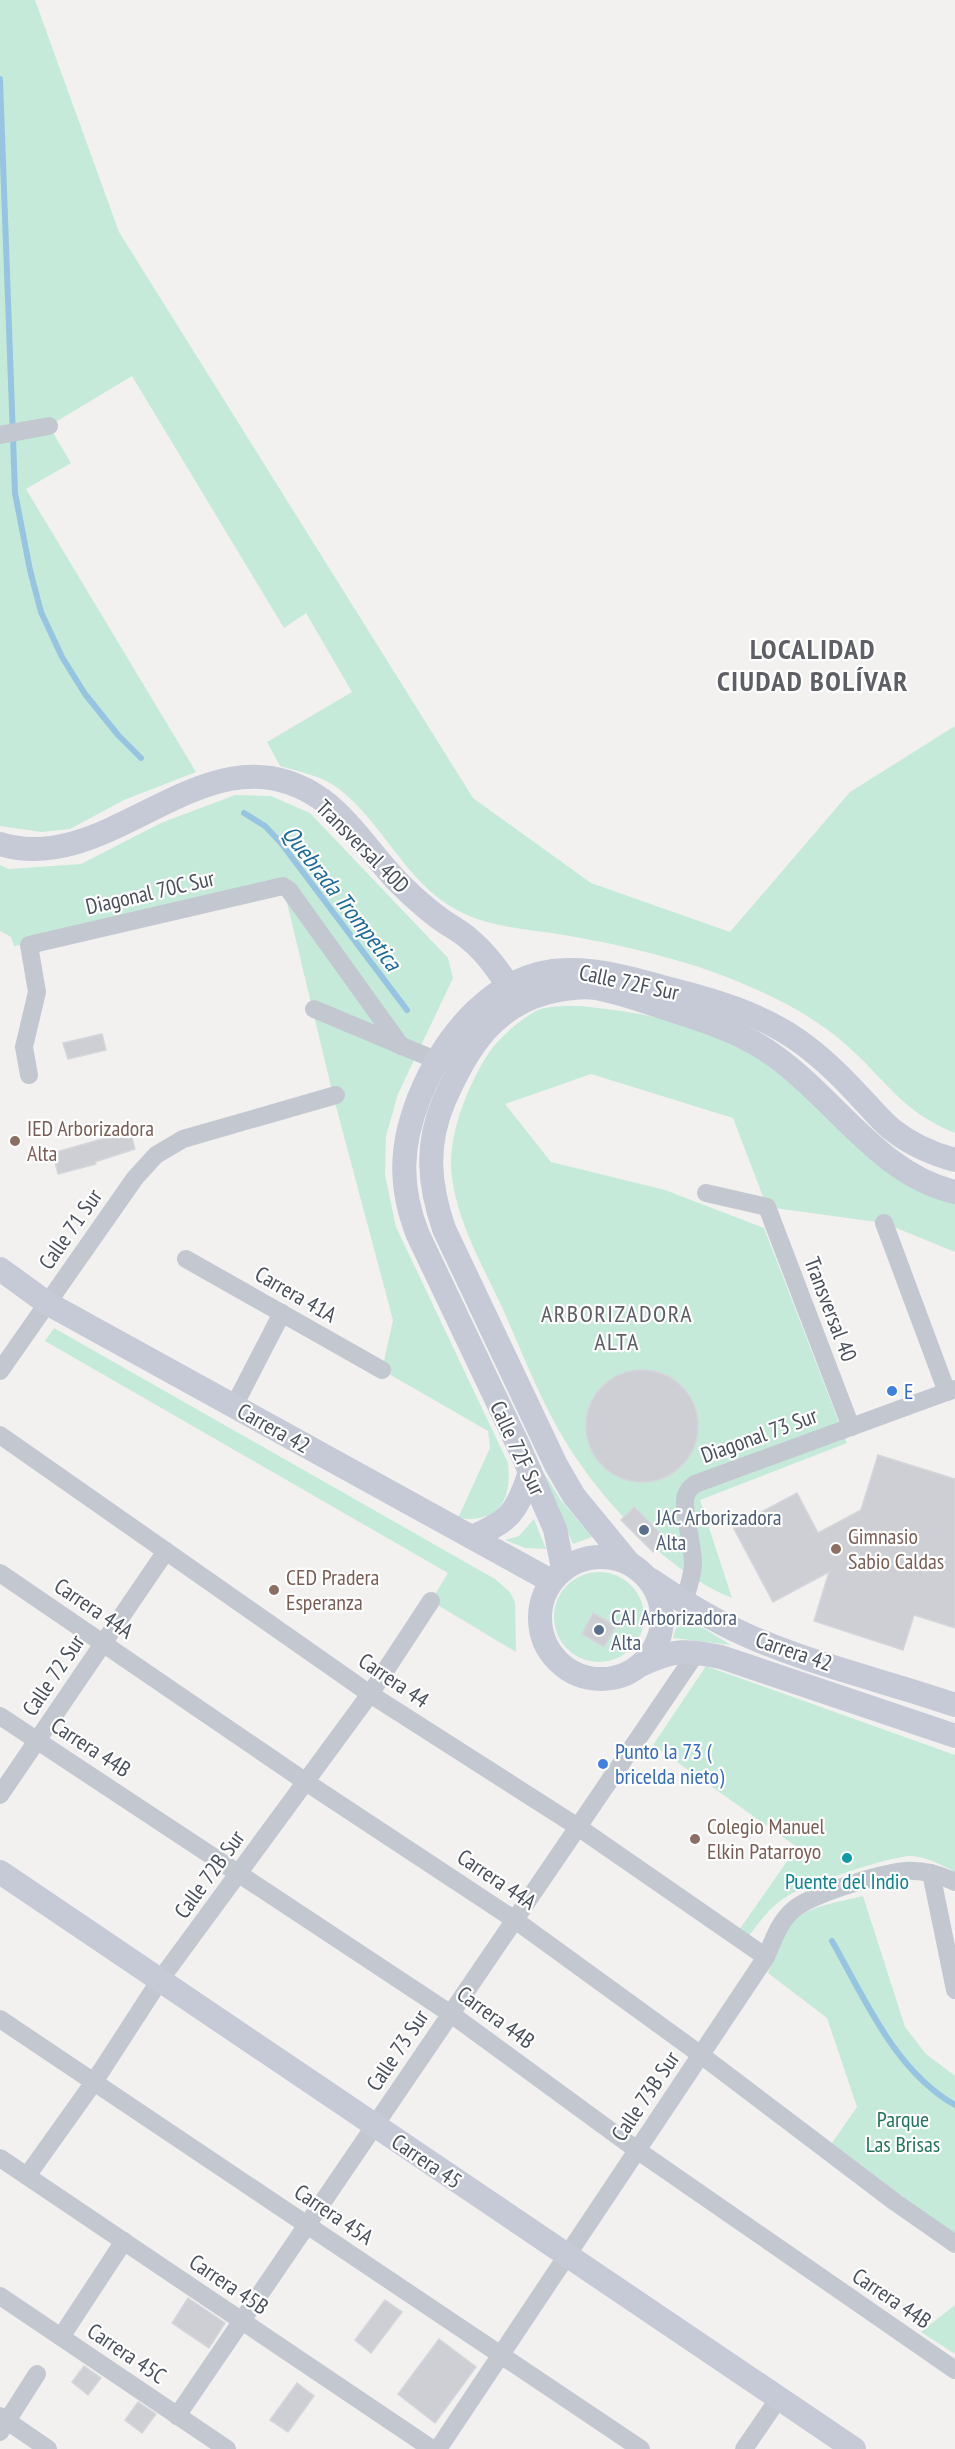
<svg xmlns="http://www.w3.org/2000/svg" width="955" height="2449" font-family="'PT Sans Narrow',sans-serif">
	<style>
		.green { fill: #c5eada }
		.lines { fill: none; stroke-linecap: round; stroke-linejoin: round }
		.stream { stroke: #97c5e1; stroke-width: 6 }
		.building { fill: #cecfd4; stroke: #d5d6db; stroke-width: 1.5 }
		.street { stroke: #c3c8d0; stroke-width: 18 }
		.secondary { stroke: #c5cad6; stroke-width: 24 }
		.education-dot { fill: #8d6e63; stroke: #fff; stroke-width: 2 }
		.shop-dot { fill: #3f7fe0; stroke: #fff; stroke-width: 2 }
		.service-dot { fill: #5c6f8a; stroke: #fff; stroke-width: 2 }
		.culture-dot { fill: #0f9aa8; stroke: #fff; stroke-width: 2 }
		.labels { text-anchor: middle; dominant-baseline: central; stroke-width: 4.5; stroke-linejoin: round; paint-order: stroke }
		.street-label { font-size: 22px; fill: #4a505b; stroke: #fff }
		.education-label { font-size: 22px; fill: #785e54; stroke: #fff; text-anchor: start }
		.shop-label { font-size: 22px; fill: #366cbe; stroke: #fff; text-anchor: start }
		.service-label { font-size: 22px; fill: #4e5e75; stroke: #fff; text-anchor: start }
		.culture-label { font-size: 22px; fill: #0d838f; stroke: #fff }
		.park-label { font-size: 22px; fill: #23745a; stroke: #fff }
		.water-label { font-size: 24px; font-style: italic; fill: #1e6a9a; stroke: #fff }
		.neighbourhood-label { font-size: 24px; letter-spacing: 1.5px; fill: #5d5f64; stroke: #fff }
		.district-label { font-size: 28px; font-weight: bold; letter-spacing: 1.5px; fill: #5d5f64; stroke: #fff }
	</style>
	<rect width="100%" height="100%" fill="#f2f1f0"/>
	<g class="green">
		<path d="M0,0H35L119,232L473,798L591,883L730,932L850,792L955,726V1133C900,1111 886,1079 844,1043C813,1016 777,998 739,982C684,959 622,945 564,935C527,929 489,928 455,909C405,881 383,823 339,789C323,776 300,772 280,766L267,742L352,692L306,613L284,628L132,376L49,426L71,463L26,489L196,772L124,800L70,829L41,832L0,826Z"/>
		<path d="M235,795L271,796L310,813L448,958L453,978L398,1094L386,1136L385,1175L396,1227L508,1463C512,1500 499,1524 458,1518L490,1448L488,1431L382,1370L393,1320L333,1095L283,886L28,944L14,946L11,937L0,931V865L9,869L81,864L161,823Z"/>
		<path d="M581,1006C628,1011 679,1019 723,1038C759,1053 784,1080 816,1103C860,1134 909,1161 955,1189V1252L884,1223L767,1207L733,1118L591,1074L505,1104L551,1162L665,1190L764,1228L847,1443L700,1500L732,1598C664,1571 592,1491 557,1427C535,1388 519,1344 500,1303C480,1260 452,1212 451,1163C451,1131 466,1092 482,1064C493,1043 515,1023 536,1011C549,1005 567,1006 581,1006Z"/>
		<polygon points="54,1328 495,1579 510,1592 515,1602 516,1652 431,1601 448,1573 45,1341"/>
		<polygon points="536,1460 560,1499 592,1537 573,1544"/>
		<polygon points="534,1519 546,1549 525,1548 505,1540 519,1536"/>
		<circle cx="599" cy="1617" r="45"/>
		<polygon points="680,1614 731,1645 673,1638"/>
		<path d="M706,1666L955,1755V1872C942,1865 927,1857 912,1856C893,1855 809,1884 791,1894C772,1904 759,1922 746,1940L737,1933L797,1847L653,1745Z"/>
		<path d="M863,1896L905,2027L926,2054L955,2076V2236L832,2143L857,2107L827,2018L768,1973C773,1958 778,1938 788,1925C805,1906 840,1902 863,1896Z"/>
		<polygon points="955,2305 955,2354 921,2332"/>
	</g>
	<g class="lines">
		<g class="stream">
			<polyline points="0,79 15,493 30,570 41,612 62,657 85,694 118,735 141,758"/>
			<polyline points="244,813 265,826 281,843 407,1010"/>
			<path d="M832,1941C865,1999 895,2071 955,2105"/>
		</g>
	</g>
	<g class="building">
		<polygon points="102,1034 106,1050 68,1059 63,1043"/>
		<polygon points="130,1131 135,1149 95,1162 96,1164 58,1174 53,1153"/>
		<circle cx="642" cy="1426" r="56"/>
		<polygon points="878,1455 955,1479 955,1628 914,1615 903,1650 814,1621 829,1572 773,1602 733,1527 797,1493 818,1533 861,1510"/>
		<polygon points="634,1507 666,1539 653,1552 621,1520"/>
		<polygon points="593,1613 616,1626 604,1647 582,1634"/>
		<polygon points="188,2298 225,2323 209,2348 172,2323"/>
		<polygon points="385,2300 402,2312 371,2353 355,2340"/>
		<polygon points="439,2339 476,2367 435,2423 398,2394"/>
		<polygon points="84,2366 101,2378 88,2395 72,2382"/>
		<polygon points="297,2383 314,2396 288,2432 270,2420"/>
		<polygon points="138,2402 156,2414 142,2433 125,2420"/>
	</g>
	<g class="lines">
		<g class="street">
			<polyline points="0,435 49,426"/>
			<polyline points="314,1009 438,1061"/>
			<polyline points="29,1075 24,1047 37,992 29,945 283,886 289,890 401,1046"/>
			<polyline points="706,1193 767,1207 851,1427"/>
			<polyline points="884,1223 947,1392"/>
			<polyline points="186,1259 382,1370"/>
			<polyline points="0,1371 135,1178 156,1155 183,1139 336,1095"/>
			<polyline points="234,1406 282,1313"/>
			<polyline points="0,1435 370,1694 578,1827 766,1957"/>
			<polyline points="0,1573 306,1782 515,1920 701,2055 895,2202 955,2244"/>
			<path d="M684,1601C688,1589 692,1578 693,1565C694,1546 681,1508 686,1495C688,1490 691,1487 695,1484L955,1389"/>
			<polyline points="0,1716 451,2014 637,2150 955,2370"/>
			<polyline points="0,1795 166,1551"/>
			<polyline points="931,1873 955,1990"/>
			<polyline points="0,2019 641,2449"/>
			<polyline points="0,2158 432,2449"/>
			<polyline points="27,2176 94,2082 160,1980 370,1694 431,1601"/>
			<polyline points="0,2296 227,2449"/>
			<polyline points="61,2337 124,2241"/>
			<polyline points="0,2416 48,2449"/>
			<polyline points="177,2416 697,1652"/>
			<polyline points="0,2432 37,2374"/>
			<path d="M438,2449L766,1957C773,1941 779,1922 793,1910C811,1894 882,1873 906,1871C924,1870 939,1874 955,1882"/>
			<polyline points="744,2449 779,2398"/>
		</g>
		<g class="secondary">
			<path d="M0,844C113,879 208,720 321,799C351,821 372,855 398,882C410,894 424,907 439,918C448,925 459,930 468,938C488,954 503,977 516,998"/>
			<polyline points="0,1269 47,1303 551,1581"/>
			<path d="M472,1537C510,1521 517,1512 530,1472"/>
			<circle cx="601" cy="1618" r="61"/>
			<path d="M629,1563L574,1496L556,1465L444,1229C429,1185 425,1145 444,1101C468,1046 496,1001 559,990C570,988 583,986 595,988C619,992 642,1001 665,1008C703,1020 744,1033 776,1057C836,1100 880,1175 955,1192"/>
			<path d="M563,1568L555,1529L520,1449L418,1235C399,1187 400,1146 419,1098C444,1036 495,971 567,970C601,969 637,980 670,989C714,1000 761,1014 799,1041C823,1058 843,1078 862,1099C873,1110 882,1122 894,1131C912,1145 933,1154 955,1160"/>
			<path d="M651,1580C680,1600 713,1620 746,1635C813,1665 886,1681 955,1705"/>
			<path d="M643,1664C674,1649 688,1650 721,1657L955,1736"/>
			<polyline points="0,1872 854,2449"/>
		</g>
	</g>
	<g class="education-dot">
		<circle cx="15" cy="1141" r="6"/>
		<circle cx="836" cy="1549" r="6"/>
		<circle cx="274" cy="1590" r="6"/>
		<circle cx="695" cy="1839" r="6"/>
	</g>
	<g class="shop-dot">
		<circle cx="892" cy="1391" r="6"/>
		<circle cx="603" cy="1764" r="6"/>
	</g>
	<g class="service-dot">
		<circle cx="644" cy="1530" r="6"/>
		<circle cx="599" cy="1630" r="6"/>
	</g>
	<circle class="culture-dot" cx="847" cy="1858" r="6"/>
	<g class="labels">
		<g class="street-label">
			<text transform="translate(363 846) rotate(45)">Transversal 40D</text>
			<text transform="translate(150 892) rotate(-13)">Diagonal 70C Sur</text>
			<text transform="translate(629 982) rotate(12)">Calle 72F Sur</text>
			<text transform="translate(70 1229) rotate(-55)">Calle 71 Sur</text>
			<text transform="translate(296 1294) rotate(30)">Carrera 41A</text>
			<text transform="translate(831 1309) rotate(69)">Transversal 40</text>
			<text transform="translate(274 1428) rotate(29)">Carrera 42</text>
			<text transform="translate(759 1435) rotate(-20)">Diagonal 73 Sur</text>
			<text transform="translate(518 1448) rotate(65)">Calle 72F Sur</text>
			<text transform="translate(94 1608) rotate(34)">Carrera 44A</text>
			<text transform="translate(794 1651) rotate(19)">Carrera 42</text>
			<text transform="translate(53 1675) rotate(-56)">Calle 72 Sur</text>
			<text transform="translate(394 1680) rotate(34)">Carrera 44</text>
			<text transform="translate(91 1747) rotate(33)">Carrera 44B</text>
			<text transform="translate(209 1874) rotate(-54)">Calle 72B Sur</text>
			<text transform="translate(497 1879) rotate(34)">Carrera 44A</text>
			<text transform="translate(496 2017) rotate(36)">Carrera 44B</text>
			<text transform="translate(397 2050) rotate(-56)">Calle 73 Sur</text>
			<text transform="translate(645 2096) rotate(-56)">Calle 73B Sur</text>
			<text transform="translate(427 2161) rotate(34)">Carrera 45</text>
			<text transform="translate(334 2214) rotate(34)">Carrera 45A</text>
			<text transform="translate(229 2284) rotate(34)">Carrera 45B</text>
			<text transform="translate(892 2298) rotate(34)">Carrera 44B</text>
			<text transform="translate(127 2353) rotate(34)">Carrera 45C</text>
		</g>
		<g class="education-label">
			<text x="27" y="1128">IED Arborizadora<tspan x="27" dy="25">Alta</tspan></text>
			<text x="848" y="1536">Gimnasio<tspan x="848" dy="25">Sabio Caldas</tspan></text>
			<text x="286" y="1577">CED Pradera<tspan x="286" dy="25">Esperanza</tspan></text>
			<text x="707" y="1826">Colegio Manuel<tspan x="707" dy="25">Elkin Patarroyo</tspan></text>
		</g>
		<g class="shop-label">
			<text x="904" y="1391">E</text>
			<text x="615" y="1751">Punto la 73 (<tspan x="615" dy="25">bricelda nieto)</tspan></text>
		</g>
		<g class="service-label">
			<text x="656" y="1517">JAC Arborizadora<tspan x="656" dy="25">Alta</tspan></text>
			<text x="611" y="1617">CAI Arborizadora<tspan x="611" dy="25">Alta</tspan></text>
		</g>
		<g class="culture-label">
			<text x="847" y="1881">Puente del Indio</text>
		</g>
		<g class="park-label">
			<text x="903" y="2119">Parque<tspan x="903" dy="25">Las Brisas</tspan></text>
		</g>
		<g class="water-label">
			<text transform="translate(342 898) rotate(52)">Quebrada Trompetica</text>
		</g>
		<g class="neighbourhood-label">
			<text x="617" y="1313">ARBORIZADORA<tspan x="617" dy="28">ALTA</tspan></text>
		</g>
		<g class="district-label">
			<text x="813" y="648">LOCALIDAD<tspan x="813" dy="32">CIUDAD BOLÍVAR</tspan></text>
		</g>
	</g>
</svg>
